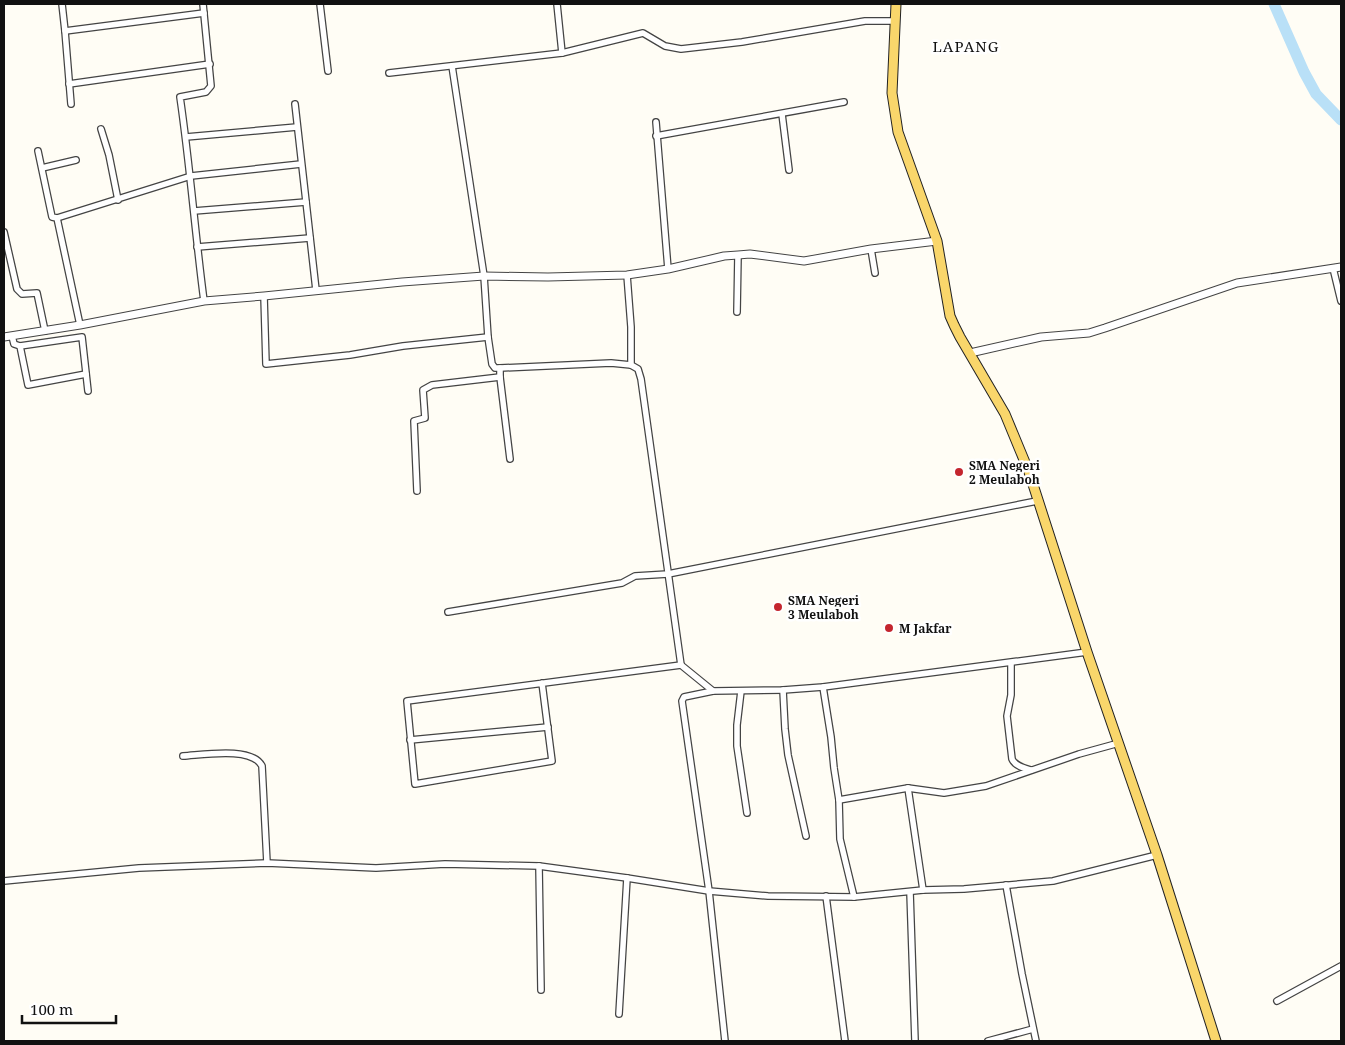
<svg xmlns="http://www.w3.org/2000/svg" width="1345" height="1045" font-family="'Noto Serif',serif">
	<style>
		.lines { fill: none; stroke-linecap: round; stroke-linejoin: round }
		.river { stroke: #b9e0f7; stroke-width: 11 }
		.minor-casing { stroke: #444; stroke-width: 8 }
		.tertiary-casing { stroke: #444; stroke-width: 9 }
		.primary-casing { stroke: #222; stroke-width: 11 }
		.minor { stroke: #fff; stroke-width: 5.5 }
		.tertiary { stroke: #fff; stroke-width: 7 }
		.primary { stroke: #f9d66b; stroke-width: 9 }
		.poi-dot { fill: #c4262e; stroke: #fff; stroke-width: 2 }
		.labels { text-anchor: middle; dominant-baseline: central; stroke-width: 5; stroke-linejoin: round; paint-order: stroke }
		.poi-label { font-size: 12px; font-weight: bold; fill: #111; stroke: #fff; text-anchor: start }
		.quarter-label { font-size: 15px; letter-spacing: 1px; fill: #111; stroke: #fff }
	</style>
	<rect width="100%" height="100%" fill="#fffdf5"/>
	<g class="lines">
		<polyline class="river" points="1274,4 1304,72 1316,94 1341,120"/>
		<defs>
			<g id="minor">
				<polyline points="62,4 65,31 204,13"/>
				<path d="M203,4L211,86L206,92L180,97C190,165 195,233 204,301"/>
				<polyline points="320,4 328,71"/>
				<polyline points="557,4 562,53"/>
				<polyline points="65,31 71,104"/>
				<polyline points="452,66 484,276 488,337 492,364 495,368 500,368 611,363 631,365"/>
				<polyline points="389,73 562,53 643,33 665,46 681,49 742,42 865,21 894,21"/>
				<polyline points="69,84 210,64"/>
				<polyline points="295,104 316,290"/>
				<polyline points="782,114 789,170"/>
				<polyline points="656,122 668,269"/>
				<polyline points="101,129 109,155 118,200"/>
				<polyline points="656,136 844,102"/>
				<polyline points="186,137 297,127"/>
				<polyline points="38,151 52,217 57,218 80,325"/>
				<polyline points="42,168 76,160"/>
				<polyline points="194,211 306,202"/>
				<polyline points="57,218 191,176 301,164"/>
				<polyline points="4,232 17,289 22,294 37,293 45,331"/>
				<polyline points="197,247 310,238"/>
				<polyline points="871,249 875,273"/>
				<polyline points="1333,268 1341,301"/>
				<polyline points="627,275 631,327 631,365 638,369 641,379 681,665"/>
				<polyline points="264,296 266,364 350,355 403,346 488,337"/>
				<polyline points="737,312 738,255"/>
				<polyline points="12,336 14,344 20,346 28,385 86,374"/>
				<polyline points="20,346 82,337 88,391"/>
				<polyline points="500,368 500,377 510,459"/>
				<polyline points="417,491 414,421 425,418 423,390 432,385 500,377"/>
				<polyline points="448,612 622,583 635,576 668,574 1037,501"/>
				<path d="M1011,663V695L1007,716L1012,759C1015,766 1024,768 1031,770"/>
				<polyline points="542,683 552,761 415,784 407,701 681,665 713,691 783,690 823,687 1087,652"/>
				<polyline points="823,687 831,737 834,768 839,800 840,839 854,897"/>
				<polyline points="783,690 785,729 788,755 806,836"/>
				<polyline points="713,691 684,697 682,701 709,891 725,1041"/>
				<polyline points="741,691 737,725 737,746 747,813"/>
				<polyline points="410,740 548,727"/>
				<path d="M183,756C202,755 252,746 262,766L267,863"/>
				<polyline points="908,788 923,890"/>
				<polyline points="839,800 908,788 944,793 986,786 1079,754 1119,743"/>
				<polyline points="539,866 541,990"/>
				<polyline points="4,881 139,868 267,863 376,868 445,864 539,866 627,878 709,891 768,896 854,897 923,890 964,889 1053,881 1157,855"/>
				<polyline points="1006,885 1022,974 1036,1041"/>
				<polyline points="910,892 915,1041"/>
				<polyline points="826,896 845,1041"/>
				<polyline points="1277,1001 1341,966"/>
				<polyline points="619,1014 627,878"/>
				<polyline points="988,1041 1033,1029"/>
			</g>
			<g id="tertiary">
				<polyline points="4,337 80,325 204,301 264,296 402,282 484,276 548,277 627,275 668,269 724,256 738,255 750,254 804,261 871,249 937,241"/>
				<polyline points="970,353 1041,337 1089,333 1105,328 1237,283 1341,267"/>
			</g>
			<polyline id="primary" points="896,4 892,93 898,132 937,241 950,316 954,325 960,337 1005,414 1029,472 1087,652 1157,855 1216,1041"/>
		</defs>
		<use href="#minor" class="minor-casing"/>
		<use href="#tertiary" class="tertiary-casing"/>
		<use href="#primary" class="primary-casing"/>
		<use href="#minor" class="minor"/>
		<use href="#tertiary" class="tertiary"/>
		<use href="#primary" class="primary"/>
	</g>
	<g class="poi-dot">
		<circle cx="959" cy="472" r="5"/>
		<circle cx="778" cy="607" r="5"/>
		<circle cx="889" cy="628" r="5"/>
	</g>
	<g class="labels">
		<g class="poi-label">
			<text x="969" y="465">SMA Negeri<tspan x="969" dy="14">2 Meulaboh</tspan></text>
			<text x="788" y="600">SMA Negeri<tspan x="788" dy="14">3 Meulaboh</tspan></text>
			<text x="899" y="628">M Jakfar</text>
		</g>
		<g class="quarter-label">
			<text x="966" y="46">LAPANG</text>
		</g>
	</g>
	<rect width="1345" height="1045" fill="none" stroke="#111111" stroke-width="10"/>
	<path d="M22 1015v8h94v-8" fill="none" stroke="#111111" stroke-width="2.5"/>
	<text x="30" y="1015" font-size="15" fill="#111111" stroke="#ffffff" stroke-width="4" paint-order="stroke">100 m</text>
</svg>
